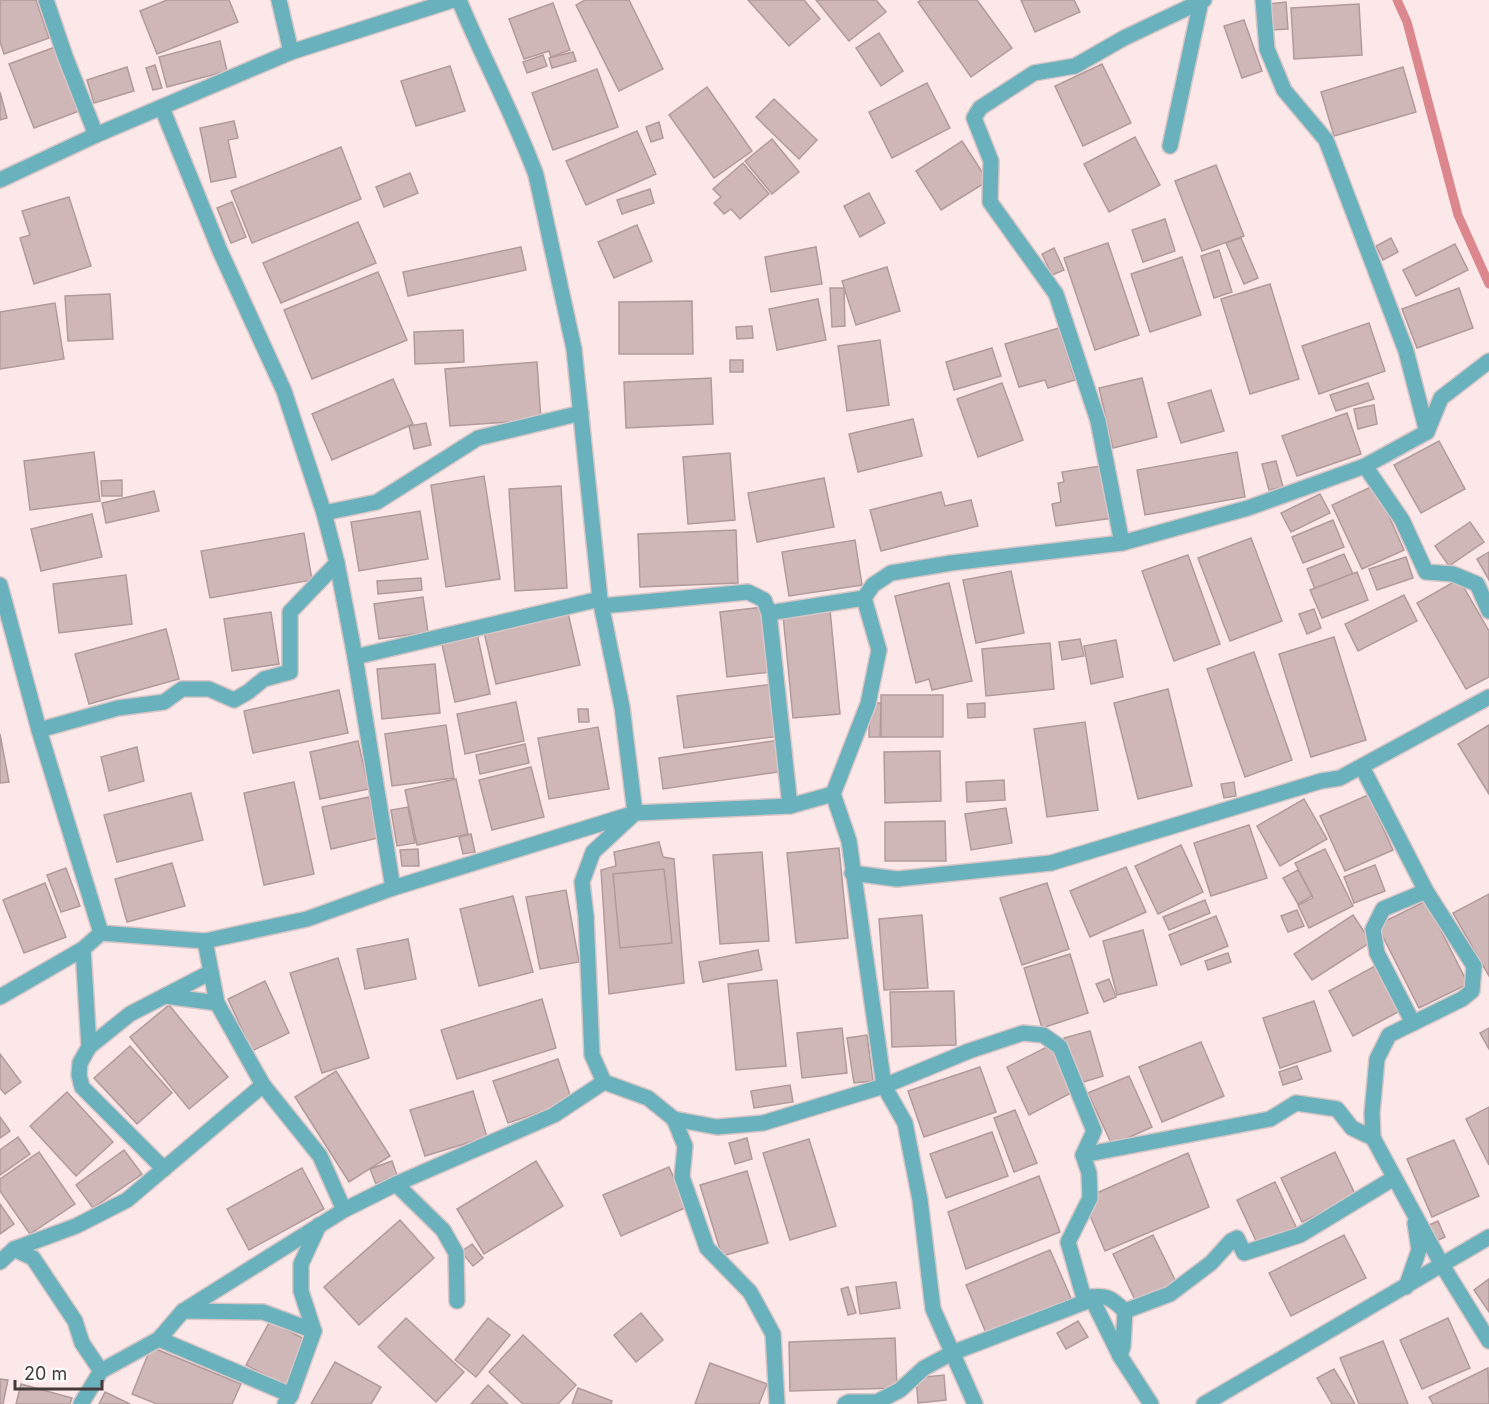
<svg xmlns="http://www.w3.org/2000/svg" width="1489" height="1404" font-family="Inter,sans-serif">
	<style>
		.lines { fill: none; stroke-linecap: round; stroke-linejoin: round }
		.stream { stroke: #dc878d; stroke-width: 9 }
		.building { fill: #cfb6b7; stroke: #b29a9b; stroke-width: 1.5 }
		.minor-casing { stroke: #d8c5c6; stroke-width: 18 }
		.minor { stroke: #69b2bd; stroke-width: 15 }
	</style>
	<rect width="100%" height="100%" fill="#fde8e9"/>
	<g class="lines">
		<polyline class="stream" points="1397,0 1407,22 1458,215 1489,284"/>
	</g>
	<g class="building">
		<polygon points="0,0 36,0 49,38 4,54 0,42"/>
		<polygon points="167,0 229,0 238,22 157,54 140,11"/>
		<polygon points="585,0 629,0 663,69 619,91 576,5"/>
		<polygon points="748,0 804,0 820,19 789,46"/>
		<polygon points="816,0 876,0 886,12 849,41"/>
		<polygon points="921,0 977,0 1012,48 971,77 918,2"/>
		<polygon points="1021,0 1074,0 1080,12 1035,32"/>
		<polygon points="1286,2 1288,29 1270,30 1268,4"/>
		<polygon points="553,3 570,50 551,57 549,51 524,59 509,19"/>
		<polygon points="1359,4 1362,55 1294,59 1291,8"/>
		<polygon points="1244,20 1262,71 1242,78 1224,26"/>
		<polygon points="879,33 903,71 881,86 856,48"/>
		<polygon points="220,41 227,71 167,87 159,57"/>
		<polygon points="55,47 79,111 34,128 9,64"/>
		<polygon points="573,52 576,61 552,68 549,58"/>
		<polygon points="543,55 547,66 527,73 523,62"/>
		<polygon points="1102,64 1131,123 1083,146 1055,86"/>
		<polygon points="155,65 162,88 153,90 146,68"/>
		<polygon points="450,66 465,111 416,126 401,81"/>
		<polygon points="127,67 134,91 94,103 87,80"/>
		<polygon points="1403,67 1416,112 1334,136 1321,92"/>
		<polygon points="597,69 618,127 553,150 532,93"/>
		<polygon points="927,83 950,128 892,158 869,112"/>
		<polygon points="707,87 752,151 714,178 669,115"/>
		<polygon points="0,92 7,118 0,120"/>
		<polygon points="774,99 817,140 799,159 756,117"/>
		<polygon points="234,121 238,138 228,140 236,177 211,182 200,128"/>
		<polygon points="659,122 663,138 651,142 646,127"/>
		<polygon points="637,131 656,174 586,205 566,161"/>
		<polygon points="1135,137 1160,185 1109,212 1084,164"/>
		<polygon points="772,139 799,172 772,194 745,161"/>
		<polygon points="962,141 988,181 941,210 916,171"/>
		<polygon points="341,147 361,199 252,243 231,191"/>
		<polygon points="743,163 769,194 740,219 731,209 724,214 714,203 721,197 713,189"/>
		<polygon points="1216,165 1244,236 1202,251 1175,181"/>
		<polygon points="410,173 418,193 384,207 376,187"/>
		<polygon points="650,189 654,203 622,214 617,200"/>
		<polygon points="869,193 885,223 860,237 844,206"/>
		<polygon points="69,197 91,266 34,284 20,238 30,235 22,211"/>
		<polygon points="232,202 246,237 231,243 217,208"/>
		<polygon points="1165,219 1175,251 1143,262 1132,230"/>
		<polygon points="358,222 376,263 281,303 263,263"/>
		<polygon points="637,225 652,261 614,278 598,242"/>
		<polygon points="1241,238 1258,278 1244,284 1226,243"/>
		<polygon points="1391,238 1398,252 1383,260 1376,246"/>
		<polygon points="1108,243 1139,335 1095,350 1064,258"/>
		<polygon points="1455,244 1468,270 1416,296 1403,270"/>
		<polygon points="521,247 526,270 408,296 403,272"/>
		<polygon points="816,247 822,284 771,292 765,257"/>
		<polygon points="1054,248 1064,270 1052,275 1042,254"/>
		<polygon points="1219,250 1232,292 1214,298 1201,256"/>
		<polygon points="1182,257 1201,315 1150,332 1131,274"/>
		<polygon points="887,267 900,311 856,325 842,281"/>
		<polygon points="378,272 407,340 312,379 284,310"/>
		<polygon points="1270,284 1299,379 1250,394 1221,299"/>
		<polygon points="830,288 844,288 845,326 832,327"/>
		<polygon points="1459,288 1473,328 1417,348 1402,309"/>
		<polygon points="110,294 113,339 68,341 65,296"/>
		<polygon points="818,299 826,340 777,350 769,309"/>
		<polygon points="692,301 693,354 619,354 619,302"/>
		<polygon points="55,303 64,359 0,369 0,312"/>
		<polygon points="1369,323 1385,371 1319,394 1302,346"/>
		<polygon points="752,326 753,338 737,339 736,327"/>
		<polygon points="1059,328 1075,380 1048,388 1045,380 1019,387 1005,344"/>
		<polygon points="463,330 464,362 415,364 414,332"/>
		<polygon points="880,340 889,405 847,411 838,346"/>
		<polygon points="992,348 1001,376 954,390 946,362"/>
		<rect x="730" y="360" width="13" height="12"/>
		<polygon points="537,362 541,420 450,426 445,369"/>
		<polygon points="711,378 713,424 626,428 624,382"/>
		<polygon points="1142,378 1157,437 1113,448 1099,388"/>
		<polygon points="393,379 413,424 332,460 312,414"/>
		<polygon points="1002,383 1023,440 978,457 957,399"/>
		<polygon points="1368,383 1374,399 1336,411 1330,395"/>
		<polygon points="1211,390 1224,431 1181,443 1168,403"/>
		<polygon points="1374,405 1377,424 1358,429 1354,409"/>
		<polygon points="1347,413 1361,454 1297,476 1282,436"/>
		<polygon points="913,419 922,456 858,472 849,434"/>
		<polygon points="426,423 431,445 414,449 409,426"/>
		<polygon points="1439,441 1465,489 1421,513 1394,465"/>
		<polygon points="94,452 100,501 30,510 24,461"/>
		<polygon points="1237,452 1245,497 1145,515 1137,470"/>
		<polygon points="730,453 735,520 688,524 683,457"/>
		<polygon points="1276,461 1283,487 1269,490 1262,464"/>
		<polygon points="1106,465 1113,518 1056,526 1052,504 1061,502 1058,483 1064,482 1062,472"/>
		<polygon points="484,476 500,579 446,587 431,485"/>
		<polygon points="824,478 834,527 757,542 748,493"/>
		<polygon points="122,480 122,496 102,496 101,481"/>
		<polygon points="1375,485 1404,550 1362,569 1332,505"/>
		<polygon points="561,486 567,588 515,591 509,489"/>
		<polygon points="154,491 159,511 106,523 102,503"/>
		<polygon points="941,492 945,506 971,500 978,526 881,551 870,510"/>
		<polygon points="1320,494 1330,513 1291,532 1281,513"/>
		<polygon points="420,511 428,559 359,571 351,522"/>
		<polygon points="92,514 102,557 41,571 31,529"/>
		<polygon points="1333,520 1344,547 1303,563 1292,537"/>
		<polygon points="1470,522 1484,542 1449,566 1435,546"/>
		<polygon points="736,530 738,583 640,587 638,534"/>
		<polygon points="304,533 312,580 210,598 201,551"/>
		<polygon points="1251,538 1282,621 1230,641 1198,558"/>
		<polygon points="855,540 862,585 789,596 782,552"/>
		<polygon points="1489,552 1489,580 1477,559"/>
		<polygon points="1344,554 1353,574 1315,589 1307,569"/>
		<polygon points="1188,555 1220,644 1174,661 1142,571"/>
		<polygon points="1406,557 1413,578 1377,590 1369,569"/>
		<polygon points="1011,571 1024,633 976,643 963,580"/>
		<polygon points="1357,572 1368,600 1322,618 1310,590"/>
		<polygon points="126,575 132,624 59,633 53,584"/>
		<polygon points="421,578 422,590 378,594 377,581"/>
		<polygon points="1459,579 1489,631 1489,677 1466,689 1417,603"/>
		<polygon points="949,583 972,681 932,690 929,679 916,683 895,596"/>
		<polygon points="1404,595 1417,621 1358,651 1345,624"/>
		<polygon points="423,597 428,632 379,639 374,604"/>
		<polygon points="763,607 770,672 727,677 720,612"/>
		<polygon points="1314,609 1321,628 1307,634 1299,614"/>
		<polygon points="830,610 840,714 793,718 783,615"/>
		<polygon points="271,612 279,664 232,671 224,619"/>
		<polygon points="568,613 580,665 496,684 484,632"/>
		<polygon points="166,629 179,679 89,704 75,654"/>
		<polygon points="477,633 490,694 455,702 441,640"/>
		<polygon points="1334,637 1366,740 1311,757 1279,654"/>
		<polygon points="1080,639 1084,656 1062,660 1059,642"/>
		<polygon points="1116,640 1123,677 1091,684 1084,646"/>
		<polygon points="1050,643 1054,689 986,696 982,649"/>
		<polygon points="1254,652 1292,760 1245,777 1207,669"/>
		<polygon points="435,664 440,713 382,719 377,669"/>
		<polygon points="774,684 781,736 684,748 677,696"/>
		<polygon points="1168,689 1192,786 1138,799 1114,703"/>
		<polygon points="339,690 348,733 253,753 244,711"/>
		<rect x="881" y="695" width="62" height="42"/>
		<polygon points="516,702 524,741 465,754 457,714"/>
		<polygon points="869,703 881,703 880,737 869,737"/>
		<polygon points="985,703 985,717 968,718 967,704"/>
		<polygon points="578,709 588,709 589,722 579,722"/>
		<polygon points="1085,722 1098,810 1047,817 1034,729"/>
		<polygon points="446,725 454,778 392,786 385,734"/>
		<polygon points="1489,725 1489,794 1458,744"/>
		<polygon points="598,727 609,789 549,799 538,738"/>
		<polygon points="0,734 9,782 0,783"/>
		<polygon points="779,740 784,771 663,789 659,758"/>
		<polygon points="358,741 369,789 320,799 310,752"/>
		<polygon points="525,744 529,763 480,774 476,755"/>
		<polygon points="137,747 144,781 109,791 101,757"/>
		<polygon points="940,751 941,801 885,803 884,752"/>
		<polygon points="531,767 544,817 492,830 479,780"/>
		<polygon points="456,779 468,834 417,845 405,790"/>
		<polygon points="1004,780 1005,800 967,802 966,782"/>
		<polygon points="294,782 314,874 264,885 244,793"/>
		<polygon points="1234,782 1236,796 1224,798 1221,784"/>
		<polygon points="191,793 203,840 117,862 104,815"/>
		<polygon points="1368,795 1393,850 1345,871 1320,816"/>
		<polygon points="369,797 378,838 331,849 322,807"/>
		<polygon points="1304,799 1327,839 1280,866 1257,826"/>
		<polygon points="408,807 415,843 397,846 391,810"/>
		<polygon points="1006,808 1012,843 971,850 965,814"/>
		<polygon points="945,821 946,861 885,861 885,822"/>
		<polygon points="1249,825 1267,878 1211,896 1194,843"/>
		<polygon points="471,834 475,852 463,854 459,837"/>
		<polygon points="659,842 663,857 674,859 684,983 609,994 601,870 616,866 614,852"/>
		<polygon points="1181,845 1203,892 1158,914 1135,866"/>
		<polygon points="839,848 848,938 796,943 787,853"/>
		<polygon points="418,849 419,866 402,866 400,850"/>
		<polygon points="1325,849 1353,906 1309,928 1298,905 1313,898 1295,863"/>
		<polygon points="762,852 769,941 720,944 713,855"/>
		<polygon points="172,863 185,906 127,922 115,879"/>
		<polygon points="1375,865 1385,891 1354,903 1344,877"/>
		<polygon points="1126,867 1146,912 1090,937 1070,891"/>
		<polygon points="66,868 80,906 61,912 47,875"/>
		<polygon points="664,869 672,943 620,948 613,874"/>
		<polygon points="1298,870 1312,896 1298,904 1283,878"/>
		<polygon points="45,883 66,937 24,953 3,900"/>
		<polygon points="1047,883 1069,949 1022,965 1000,898"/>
		<polygon points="566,890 579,962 540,969 526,897"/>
		<polygon points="1489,894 1489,976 1453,913"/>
		<polygon points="513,896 533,972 479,986 460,909"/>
		<polygon points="1205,900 1210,913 1169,930 1163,917"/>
		<polygon points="1426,901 1468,984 1419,1008 1377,925"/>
		<polygon points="1297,910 1304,926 1288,932 1281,916"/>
		<polygon points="922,915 928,988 884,990 879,919"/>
		<polygon points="1353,915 1371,942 1312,980 1294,954"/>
		<polygon points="1216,916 1228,946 1181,965 1169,935"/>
		<polygon points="1143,930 1157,985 1117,995 1103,941"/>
		<polygon points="408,939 416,979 365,989 357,949"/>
		<polygon points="758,950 762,970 703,982 699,962"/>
		<polygon points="1228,953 1231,962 1208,970 1205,961"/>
		<polygon points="1070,954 1088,1013 1042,1028 1024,968"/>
		<polygon points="338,958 369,1058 322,1073 290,973"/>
		<polygon points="1375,966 1400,1011 1353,1036 1329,991"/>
		<polygon points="1109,979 1116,997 1104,1002 1096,984"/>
		<polygon points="777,980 786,1066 736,1070 728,984"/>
		<polygon points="265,981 289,1033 252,1051 228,999"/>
		<polygon points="954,991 956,1045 892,1047 890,992"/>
		<polygon points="542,999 556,1048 457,1079 441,1030"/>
		<polygon points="1314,1001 1331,1051 1280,1068 1263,1018"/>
		<polygon points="169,1005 228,1077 189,1109 130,1037"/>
		<polygon points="842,1028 847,1073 802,1078 797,1033"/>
		<polygon points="1489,1028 1489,1049 1480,1033"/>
		<polygon points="1090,1031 1103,1076 1077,1084 1064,1038"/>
		<polygon points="867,1035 873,1081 854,1083 847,1038"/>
		<polygon points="1201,1042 1224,1096 1162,1122 1139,1067"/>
		<polygon points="1051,1045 1073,1092 1029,1115 1007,1067"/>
		<polygon points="130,1046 172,1093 137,1124 94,1078"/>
		<polygon points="0,1054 21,1082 5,1094 0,1088"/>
		<polygon points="558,1059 572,1101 508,1123 493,1081"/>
		<polygon points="1297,1066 1302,1079 1283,1085 1279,1072"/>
		<polygon points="980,1067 996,1112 924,1137 908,1091"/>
		<polygon points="336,1071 390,1156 349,1182 295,1097"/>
		<polygon points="1129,1076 1152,1127 1112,1145 1088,1093"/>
		<polygon points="790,1085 793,1102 754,1108 751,1091"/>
		<polygon points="473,1091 487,1137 425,1156 410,1110"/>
		<polygon points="67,1092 113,1142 76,1176 30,1126"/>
		<polygon points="1489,1107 1489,1165 1466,1119"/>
		<polygon points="1015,1110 1037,1163 1014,1172 994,1118"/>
		<polygon points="0,1117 10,1131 0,1138"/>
		<polygon points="992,1132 1008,1176 946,1198 930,1154"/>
		<polygon points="18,1137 30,1154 0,1175 0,1150"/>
		<polygon points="747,1138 752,1159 735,1164 729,1143"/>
		<polygon points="809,1139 836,1226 790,1240 763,1153"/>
		<polygon points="1454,1140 1479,1196 1432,1217 1407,1159"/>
		<polygon points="124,1150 142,1174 93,1208 76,1185"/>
		<polygon points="39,1152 75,1204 30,1234 0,1191 0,1179"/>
		<polygon points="1335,1152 1356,1196 1302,1222 1281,1178"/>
		<polygon points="1188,1153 1209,1207 1105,1251 1083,1199"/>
		<polygon points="392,1161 397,1175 376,1184 370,1169"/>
		<polygon points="536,1161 563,1206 484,1254 457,1209"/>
		<polygon points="669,1167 687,1207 621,1236 603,1195"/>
		<polygon points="302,1168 324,1209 249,1250 227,1209"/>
		<polygon points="747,1171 768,1243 722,1256 700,1185"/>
		<polygon points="1039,1176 1060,1232 966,1269 948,1212"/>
		<polygon points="1275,1182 1296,1227 1258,1245 1237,1200"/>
		<polygon points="0,1204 14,1224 0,1234"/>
		<polygon points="400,1220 434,1258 359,1325 324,1287"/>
		<polygon points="1438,1221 1445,1237 1434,1242 1427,1226"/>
		<polygon points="1153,1235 1177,1284 1137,1304 1113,1254"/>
		<polygon points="1344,1235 1366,1278 1291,1316 1269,1273"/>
		<polygon points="472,1244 483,1258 473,1266 461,1252"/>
		<polygon points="1050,1250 1071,1298 986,1333 966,1285"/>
		<polygon points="1489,1279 1489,1312 1474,1290"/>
		<polygon points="896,1282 900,1308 860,1314 856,1287"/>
		<polygon points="848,1287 856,1313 848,1315 841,1289"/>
		<polygon points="641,1313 663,1340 636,1362 614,1335"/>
		<polygon points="406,1318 464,1372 436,1402 378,1347"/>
		<polygon points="488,1318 510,1335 476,1377 455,1360"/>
		<polygon points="1448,1318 1470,1368 1422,1389 1400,1340"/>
		<polygon points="270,1321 310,1342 286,1386 246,1365"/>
		<polygon points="1078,1321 1088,1337 1066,1349 1057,1333"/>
		<polygon points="523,1335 576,1385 558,1404 523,1404 489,1372"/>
		<polygon points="895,1338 897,1388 790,1391 789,1342"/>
		<polygon points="1383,1341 1408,1404 1359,1404 1340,1358"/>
		<polygon points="151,1347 241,1384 232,1404 157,1404 132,1394"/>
		<polygon points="335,1362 381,1387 371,1404 311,1404"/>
		<polygon points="710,1363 767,1384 759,1404 695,1404"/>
		<polygon points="1488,1368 1489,1404 1433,1404 1429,1397"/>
		<polygon points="1334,1369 1355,1404 1332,1404 1317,1378"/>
		<polygon points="944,1375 946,1400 918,1403 916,1378"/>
		<polygon points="0,1379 8,1380 3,1404 0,1404"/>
		<polygon points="21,1384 72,1398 70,1404 16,1404"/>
		<polygon points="488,1385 508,1404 471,1404"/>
		<polygon points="578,1388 612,1401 611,1404 572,1404"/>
		<polygon points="105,1392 130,1404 99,1404"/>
	</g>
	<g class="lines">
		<defs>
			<g id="minor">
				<polyline points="46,0 65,56 96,135"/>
				<polyline points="279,0 291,52"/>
				<path d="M459,0C483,59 514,115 536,175L574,349L600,599L622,707L635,813L593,852L582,882L586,916L592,1055L604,1082L648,1098L674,1119L717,1127L763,1123L884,1086L969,1051L1023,1033L1043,1035L1060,1047L1094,1131L1083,1155L1089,1173L1090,1198L1068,1242L1085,1302L1091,1297L1120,1356L1151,1404"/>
				<polyline points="1263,0 1267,49 1284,90 1326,140 1406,351 1427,432"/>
				<polyline points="162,108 220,251 284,391 324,513 337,563 355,657 393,888"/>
				<polyline points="1170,146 1201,1"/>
				<polyline points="0,180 96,135 291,52 453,0"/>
				<polyline points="1365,466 1402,520 1426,572 1453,574 1477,584 1489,611"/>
				<polyline points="324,513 377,502 478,438 581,413"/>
				<polyline points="1122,543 1098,421 1056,294 990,202 991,161 974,118 980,108 1034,73 1075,66 1124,38 1204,0"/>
				<polyline points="0,585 39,730 101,933"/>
				<polyline points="864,598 879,650 868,704 833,794 849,841 884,1086 905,1123 920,1200 933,1309 975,1404"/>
				<polyline points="602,606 748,592 764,600 769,613 864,598 873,585 891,573 951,563 1122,543 1248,508 1365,466 1427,432 1441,398 1489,361"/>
				<polyline points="769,613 790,806"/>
				<polyline points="355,657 600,599"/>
				<polyline points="39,730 118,708 164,702 182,689 209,689 234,700 248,692 264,679 290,672 290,612 337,563"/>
				<polyline points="1362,767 1426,891 1474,966 1472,991 1462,999 1389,1035 1377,1059 1372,1113 1373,1138 1442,1265 1489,1341"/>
				<polyline points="852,873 897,879 1051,863 1321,781 1340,778 1489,697"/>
				<polyline points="205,941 217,1003 263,1085 320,1156 344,1210"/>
				<polyline points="83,949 89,1047 80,1063 79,1075 82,1087 164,1169"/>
				<polyline points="165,996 217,1003"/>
				<polyline points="0,997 83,949 101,933 205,941 307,919 393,888 635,813 790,806 833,794"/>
				<polyline points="1413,1023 1377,953 1373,929 1383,909 1426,891"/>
				<polyline points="89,1047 130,1014 211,972"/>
				<polyline points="674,1119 685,1146 682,1177 707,1248 750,1292 773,1334 777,1404"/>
				<polyline points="1083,1155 1270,1119 1296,1103 1337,1109 1352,1128 1373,1138"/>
				<polyline points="396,1184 443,1230 456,1253 457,1301"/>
				<polyline points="14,1249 33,1258 75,1321 82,1343 101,1371"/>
				<polyline points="0,1262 14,1249 76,1226 127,1200 263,1085"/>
				<polyline points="1406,1287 1419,1250 1415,1223"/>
				<path d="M1091,1297C1108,1295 1112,1299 1125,1311"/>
				<polyline points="183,1311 263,1312 314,1331"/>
				<polyline points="1125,1311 1170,1294 1211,1263 1231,1241 1237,1238 1244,1253 1300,1235 1394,1178"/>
				<polyline points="159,1339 291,1395"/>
				<polyline points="1120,1356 1123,1346 1125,1311"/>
				<polyline points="81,1404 101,1371 159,1339 183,1311 344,1210 396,1184 554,1115 604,1082"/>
				<polyline points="285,1404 291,1395 314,1331 301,1291 301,1264 319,1225"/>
				<polyline points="845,1404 849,1402 877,1402 900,1390 924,1368 952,1353 1085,1302"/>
				<polyline points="1204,1404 1489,1237"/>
			</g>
		</defs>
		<use href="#minor" class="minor-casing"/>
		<use href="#minor" class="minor"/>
	</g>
	<path d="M15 1380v9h87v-9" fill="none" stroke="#443a3a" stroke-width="3"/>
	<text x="24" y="1380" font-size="18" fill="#443a3a" stroke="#fbfbfb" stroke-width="4.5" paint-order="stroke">20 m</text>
</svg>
